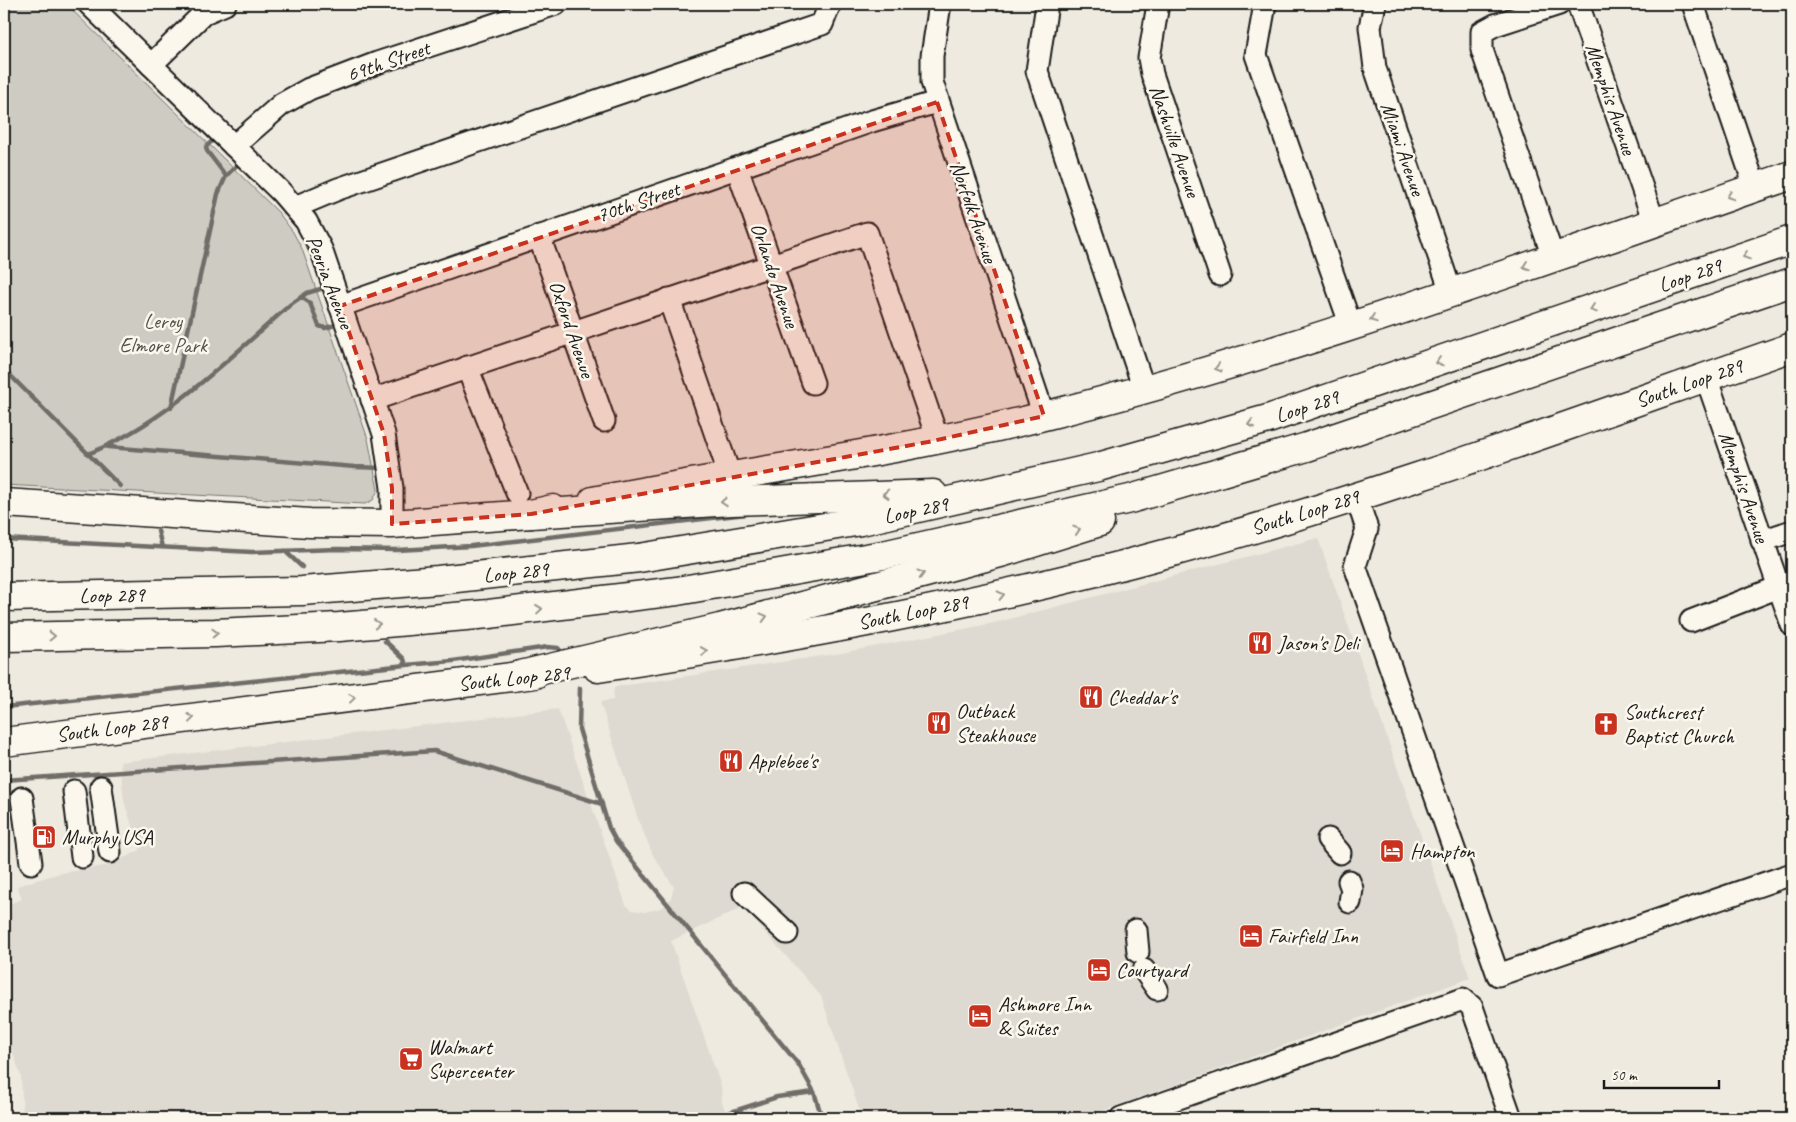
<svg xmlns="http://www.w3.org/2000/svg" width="1796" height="1122" font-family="Caveat,sans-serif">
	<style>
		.built { fill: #dedad1 }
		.green { fill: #ceccc2; stroke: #75746f }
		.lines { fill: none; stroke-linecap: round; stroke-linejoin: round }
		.stream { stroke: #6f6d69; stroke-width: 4.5 }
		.minor-casing { stroke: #1c1c1c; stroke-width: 25 }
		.major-casing { stroke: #1c1c1c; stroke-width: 31 }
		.highway-casing { stroke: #1c1c1c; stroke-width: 31 }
		.minor { stroke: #fbf7ec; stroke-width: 21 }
		.major { stroke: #fbf7ec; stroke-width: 28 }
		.highway { stroke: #fbf7ec; stroke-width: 28 }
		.oneway { stroke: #97948e }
		.marked { fill: #c8321e; fill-opacity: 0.2; stroke: #c8321e; stroke-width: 4; stroke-dasharray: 10 6; stroke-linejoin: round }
		.labels { text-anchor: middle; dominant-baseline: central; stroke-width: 5; stroke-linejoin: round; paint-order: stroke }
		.street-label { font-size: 21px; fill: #1c1c1c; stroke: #fbf7ec }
		.park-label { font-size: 21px; fill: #51514e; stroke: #fbf7ec }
		.poi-label { font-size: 21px; fill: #1c1c1c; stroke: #fbf7ec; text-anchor: start }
	</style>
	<rect width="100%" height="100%" fill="#eeeadf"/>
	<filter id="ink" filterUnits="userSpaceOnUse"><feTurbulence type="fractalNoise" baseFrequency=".02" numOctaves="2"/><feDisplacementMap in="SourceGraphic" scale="10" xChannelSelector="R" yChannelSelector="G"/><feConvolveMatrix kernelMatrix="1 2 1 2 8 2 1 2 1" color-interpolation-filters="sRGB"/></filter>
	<g filter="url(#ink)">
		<polygon class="built" points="1318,538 1470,978 1083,1118 862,1118 821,996 743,907 671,941 721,1086 722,1102 728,1118 23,1118 21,1076 4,1027 4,906 22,899 17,886 56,874 110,865 140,850 124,801 120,762 558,709 626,905 632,910 645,912 664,907 671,898 674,887 653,855 638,819 600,702 613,700 614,687 842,653 994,623"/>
		<polygon class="green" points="4,4 66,4 278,212 293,232 302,249 368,439 378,490 373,500 365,504 4,485"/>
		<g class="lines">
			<g class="stream">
				<polyline points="216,137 206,147 207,151 226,176"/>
				<polyline points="301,297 310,303 319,326 325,328 339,324"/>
				<polyline points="4,369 120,486"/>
				<polyline points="171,408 218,194 226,176 241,161"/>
				<polyline points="108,447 355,467 384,468"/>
				<path d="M88,454C167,422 228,359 291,304L307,293L327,287"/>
				<polyline points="158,531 162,547"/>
				<polyline points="4,539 252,552 337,549 397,550 471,546 746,514"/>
				<polyline points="285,551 302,567"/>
				<polyline points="385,641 404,659 406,665 453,661 548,647 558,648 563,654"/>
				<polyline points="580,688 579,729 609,828 616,841 799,1065 814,1092 822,1118"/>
				<polyline points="4,707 406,665"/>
				<polyline points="4,780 434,751 602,804"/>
				<polyline points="728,1113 777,1097 814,1092"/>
			</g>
			<defs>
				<g id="minor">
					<polyline points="89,4 281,192 306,221 321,249 384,434 392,488 392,524"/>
					<polyline points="940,4 932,56 932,82 1044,416"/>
					<polyline points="1047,4 1037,71 1144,389"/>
					<polyline points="1158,4 1149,58 1152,74 1220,275"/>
					<polyline points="1265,4 1256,55 1346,312"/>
					<polyline points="1375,4 1370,27 1375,68 1451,292"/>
					<polyline points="1578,4 1654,222"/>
					<polyline points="1693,4 1755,187"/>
					<polyline points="151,65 204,13 225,4"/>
					<polyline points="234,146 282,104 309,89 377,63 556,4"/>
					<polyline points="737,168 813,383"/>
					<polyline points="295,207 338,189 822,24 830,4"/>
					<polyline points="539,236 604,421"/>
					<polyline points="1553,257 1482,50 1482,32 1495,25 1559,4"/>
					<polyline points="669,299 730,476"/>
					<polyline points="340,306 872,121 937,102"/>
					<polyline points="467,367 517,493"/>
					<polyline points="1706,377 1792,625"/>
					<polyline points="372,400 867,233 938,440"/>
					<polyline points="1356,496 1367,529 1355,566 1498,975 1792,874"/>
					<polyline points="1762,541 1792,531"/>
					<polyline points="1691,621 1779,587"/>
					<polyline points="101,787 110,852"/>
					<polyline points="74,791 82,857"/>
					<polyline points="22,798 31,863"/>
					<polyline points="1328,839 1340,853"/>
					<polyline points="1349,881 1352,889 1350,902"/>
					<polyline points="744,893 787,933"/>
					<polyline points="1136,930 1138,952"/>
					<polyline points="1144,970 1157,989"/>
					<polyline points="1121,1118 1463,999 1472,1007 1511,1118"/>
				</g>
				<g id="major">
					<path d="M593,501C744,471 898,453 1048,415C1301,351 1546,259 1792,175"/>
					<polyline points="4,503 310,523 392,524 531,514 553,509"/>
					<path d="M598,668C791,638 983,604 1172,552C1382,495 1587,418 1792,347"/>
					<polyline points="4,742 535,674"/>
				</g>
				<g id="highway">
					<polyline points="531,514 732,501 933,494"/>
					<polyline points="4,597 302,591 438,580 639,558 861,521 1098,467 1268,419 1792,240"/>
					<polyline points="4,637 215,633 339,627 489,614 677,591 883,555 1130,499 1307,447 1792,282"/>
					<polyline points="512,677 720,628 1004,552 1100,522"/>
				</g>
			</defs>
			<use href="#minor" class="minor-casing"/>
			<use href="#major" class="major-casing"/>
			<use href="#highway" class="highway-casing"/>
			<use href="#minor" class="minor"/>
			<use href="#major" class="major"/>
			<use href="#highway" class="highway"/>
		</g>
		<defs><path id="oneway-chevron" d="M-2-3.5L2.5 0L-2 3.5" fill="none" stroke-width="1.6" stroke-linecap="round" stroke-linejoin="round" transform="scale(1.25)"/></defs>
		<g class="oneway">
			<use href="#oneway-chevron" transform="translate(1730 196) rotate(161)"/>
			<use href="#oneway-chevron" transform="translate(1746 256) rotate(161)"/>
			<use href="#oneway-chevron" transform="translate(1526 266) rotate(161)"/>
			<use href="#oneway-chevron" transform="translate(1593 309) rotate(161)"/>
			<use href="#oneway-chevron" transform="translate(1373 319) rotate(161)"/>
			<use href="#oneway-chevron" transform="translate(1439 362) rotate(161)"/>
			<use href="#oneway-chevron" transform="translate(1218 368) rotate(163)"/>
			<use href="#oneway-chevron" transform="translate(1251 424) rotate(164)"/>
			<use href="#oneway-chevron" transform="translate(886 494) rotate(178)"/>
			<use href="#oneway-chevron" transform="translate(724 502) rotate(176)"/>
			<use href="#oneway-chevron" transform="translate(1077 530) rotate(-18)"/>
			<use href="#oneway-chevron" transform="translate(921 574) rotate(-15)"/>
			<use href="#oneway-chevron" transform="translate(1001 595) rotate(-13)"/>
			<use href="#oneway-chevron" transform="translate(539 609) rotate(-6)"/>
			<use href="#oneway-chevron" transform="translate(764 617) rotate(-15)"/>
			<use href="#oneway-chevron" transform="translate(377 624) rotate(-5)"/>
			<use href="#oneway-chevron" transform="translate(215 633) rotate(-2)"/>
			<use href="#oneway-chevron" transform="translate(52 636) rotate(-1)"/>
			<use href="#oneway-chevron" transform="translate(704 651) rotate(-9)"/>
			<use href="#oneway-chevron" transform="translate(352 698) rotate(-7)"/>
			<use href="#oneway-chevron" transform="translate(191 718) rotate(-7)"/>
		</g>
	</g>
	<path class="marked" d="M937,102L1044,416L928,442L531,514L392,524V488L384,434L340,306Z"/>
	<defs>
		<symbol id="restaurant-square" viewBox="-11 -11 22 22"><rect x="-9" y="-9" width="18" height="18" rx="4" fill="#c8321e" stroke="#fbf7ec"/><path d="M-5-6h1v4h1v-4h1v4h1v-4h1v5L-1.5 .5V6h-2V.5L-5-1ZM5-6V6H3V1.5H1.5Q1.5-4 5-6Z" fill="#fff"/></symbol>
		<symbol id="church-square" viewBox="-11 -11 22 22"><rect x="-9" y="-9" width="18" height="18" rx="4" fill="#c8321e" stroke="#fbf7ec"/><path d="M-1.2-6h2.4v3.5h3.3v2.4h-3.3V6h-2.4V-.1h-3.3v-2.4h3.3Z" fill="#fff"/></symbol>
		<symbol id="fuel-square" viewBox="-11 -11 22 22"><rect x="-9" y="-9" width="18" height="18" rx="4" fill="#c8321e" stroke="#fbf7ec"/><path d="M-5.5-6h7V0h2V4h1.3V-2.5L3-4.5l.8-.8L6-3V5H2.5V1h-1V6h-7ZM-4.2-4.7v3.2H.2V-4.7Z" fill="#fff"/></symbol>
		<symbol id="hotel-square" viewBox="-11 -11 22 22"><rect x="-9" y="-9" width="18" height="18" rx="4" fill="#c8321e" stroke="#fbf7ec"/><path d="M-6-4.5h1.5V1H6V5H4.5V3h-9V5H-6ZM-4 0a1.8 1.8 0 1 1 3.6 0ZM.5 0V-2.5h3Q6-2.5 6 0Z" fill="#fff"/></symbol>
		<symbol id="supermarket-square" viewBox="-11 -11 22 22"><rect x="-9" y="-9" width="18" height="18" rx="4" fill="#c8321e" stroke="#fbf7ec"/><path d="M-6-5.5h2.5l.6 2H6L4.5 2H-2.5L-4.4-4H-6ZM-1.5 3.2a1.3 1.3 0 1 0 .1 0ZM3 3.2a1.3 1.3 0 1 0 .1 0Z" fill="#fff"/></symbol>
	</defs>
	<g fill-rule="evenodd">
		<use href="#restaurant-square" x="1246" y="629" width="28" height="28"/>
		<use href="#restaurant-square" x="1077" y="683" width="28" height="28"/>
		<use href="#restaurant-square" x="925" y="709" width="28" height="28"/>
		<use href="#church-square" x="1592" y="710" width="28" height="28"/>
		<use href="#restaurant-square" x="717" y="747" width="28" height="28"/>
		<use href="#fuel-square" x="30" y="823" width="28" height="28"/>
		<use href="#hotel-square" x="1378" y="837" width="28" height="28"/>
		<use href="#hotel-square" x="1237" y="922" width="28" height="28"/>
		<use href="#hotel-square" x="1085" y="956" width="28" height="28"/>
		<use href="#hotel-square" x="966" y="1002" width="28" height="28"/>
		<use href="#supermarket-square" x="397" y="1045" width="28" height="28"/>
	</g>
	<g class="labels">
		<g class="street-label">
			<text transform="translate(388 61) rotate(-19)">69th Street</text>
			<text transform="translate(1611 99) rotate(71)">Memphis Avenue</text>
			<text transform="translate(1175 141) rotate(71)">Nashville Avenue</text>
			<text transform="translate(1403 149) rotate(71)">Miami Avenue</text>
			<text transform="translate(638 202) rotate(-19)">70th Street</text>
			<text transform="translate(974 212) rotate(71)">Norfolk Avenue</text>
			<text transform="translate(775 275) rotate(71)">Orlando Avenue</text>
			<text transform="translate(1690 275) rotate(-19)">Loop 289</text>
			<text transform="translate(330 282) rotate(69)">Peoria Avenue</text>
			<text transform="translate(572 329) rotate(71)">Oxford Avenue</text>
			<text transform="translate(1689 383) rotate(-19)">South Loop 289</text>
			<text transform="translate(1307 406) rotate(-18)">Loop 289</text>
			<text transform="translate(1744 487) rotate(71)">Memphis Avenue</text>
			<text transform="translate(916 510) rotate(-12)">Loop 289</text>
			<text transform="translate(1305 512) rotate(-17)">South Loop 289</text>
			<text transform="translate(516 572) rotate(-6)">Loop 289</text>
			<text transform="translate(112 595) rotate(-1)">Loop 289</text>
			<text transform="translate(913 612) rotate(-11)">South Loop 289</text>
			<text transform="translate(514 678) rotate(-6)">South Loop 289</text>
			<text transform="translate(112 728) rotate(-7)">South Loop 289</text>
		</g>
		<g class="park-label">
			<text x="163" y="321">Leroy<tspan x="163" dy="24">Elmore Park</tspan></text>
		</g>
		<g class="poi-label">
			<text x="1278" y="643">Jason's Deli</text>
			<text x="1108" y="697">Cheddar's</text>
			<text x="956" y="711">Outback<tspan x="956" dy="24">Steakhouse</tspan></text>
			<text x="1624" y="712">Southcrest<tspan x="1624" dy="24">Baptist Church</tspan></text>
			<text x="748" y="761">Applebee's</text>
			<text x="62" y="837">Murphy USA</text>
			<text x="1410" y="851">Hampton</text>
			<text x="1268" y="936">Fairfield Inn</text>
			<text x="1116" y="970">Courtyard</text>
			<text x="998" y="1004">Ashmore Inn<tspan x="998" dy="24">&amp; Suites</tspan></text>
			<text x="428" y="1047">Walmart<tspan x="428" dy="24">Supercenter</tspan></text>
		</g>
	</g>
	<rect width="1796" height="1122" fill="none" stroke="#fbf7ec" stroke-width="20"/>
	<rect x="10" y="10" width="1776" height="1102" fill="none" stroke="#1c1c1c" stroke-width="2" filter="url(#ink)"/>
	<path d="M1604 1080v8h115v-8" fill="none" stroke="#1c1c1c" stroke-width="2.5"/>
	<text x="1611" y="1080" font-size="15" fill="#1c1c1c" stroke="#fbf7ec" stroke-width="4" paint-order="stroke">50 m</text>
</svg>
